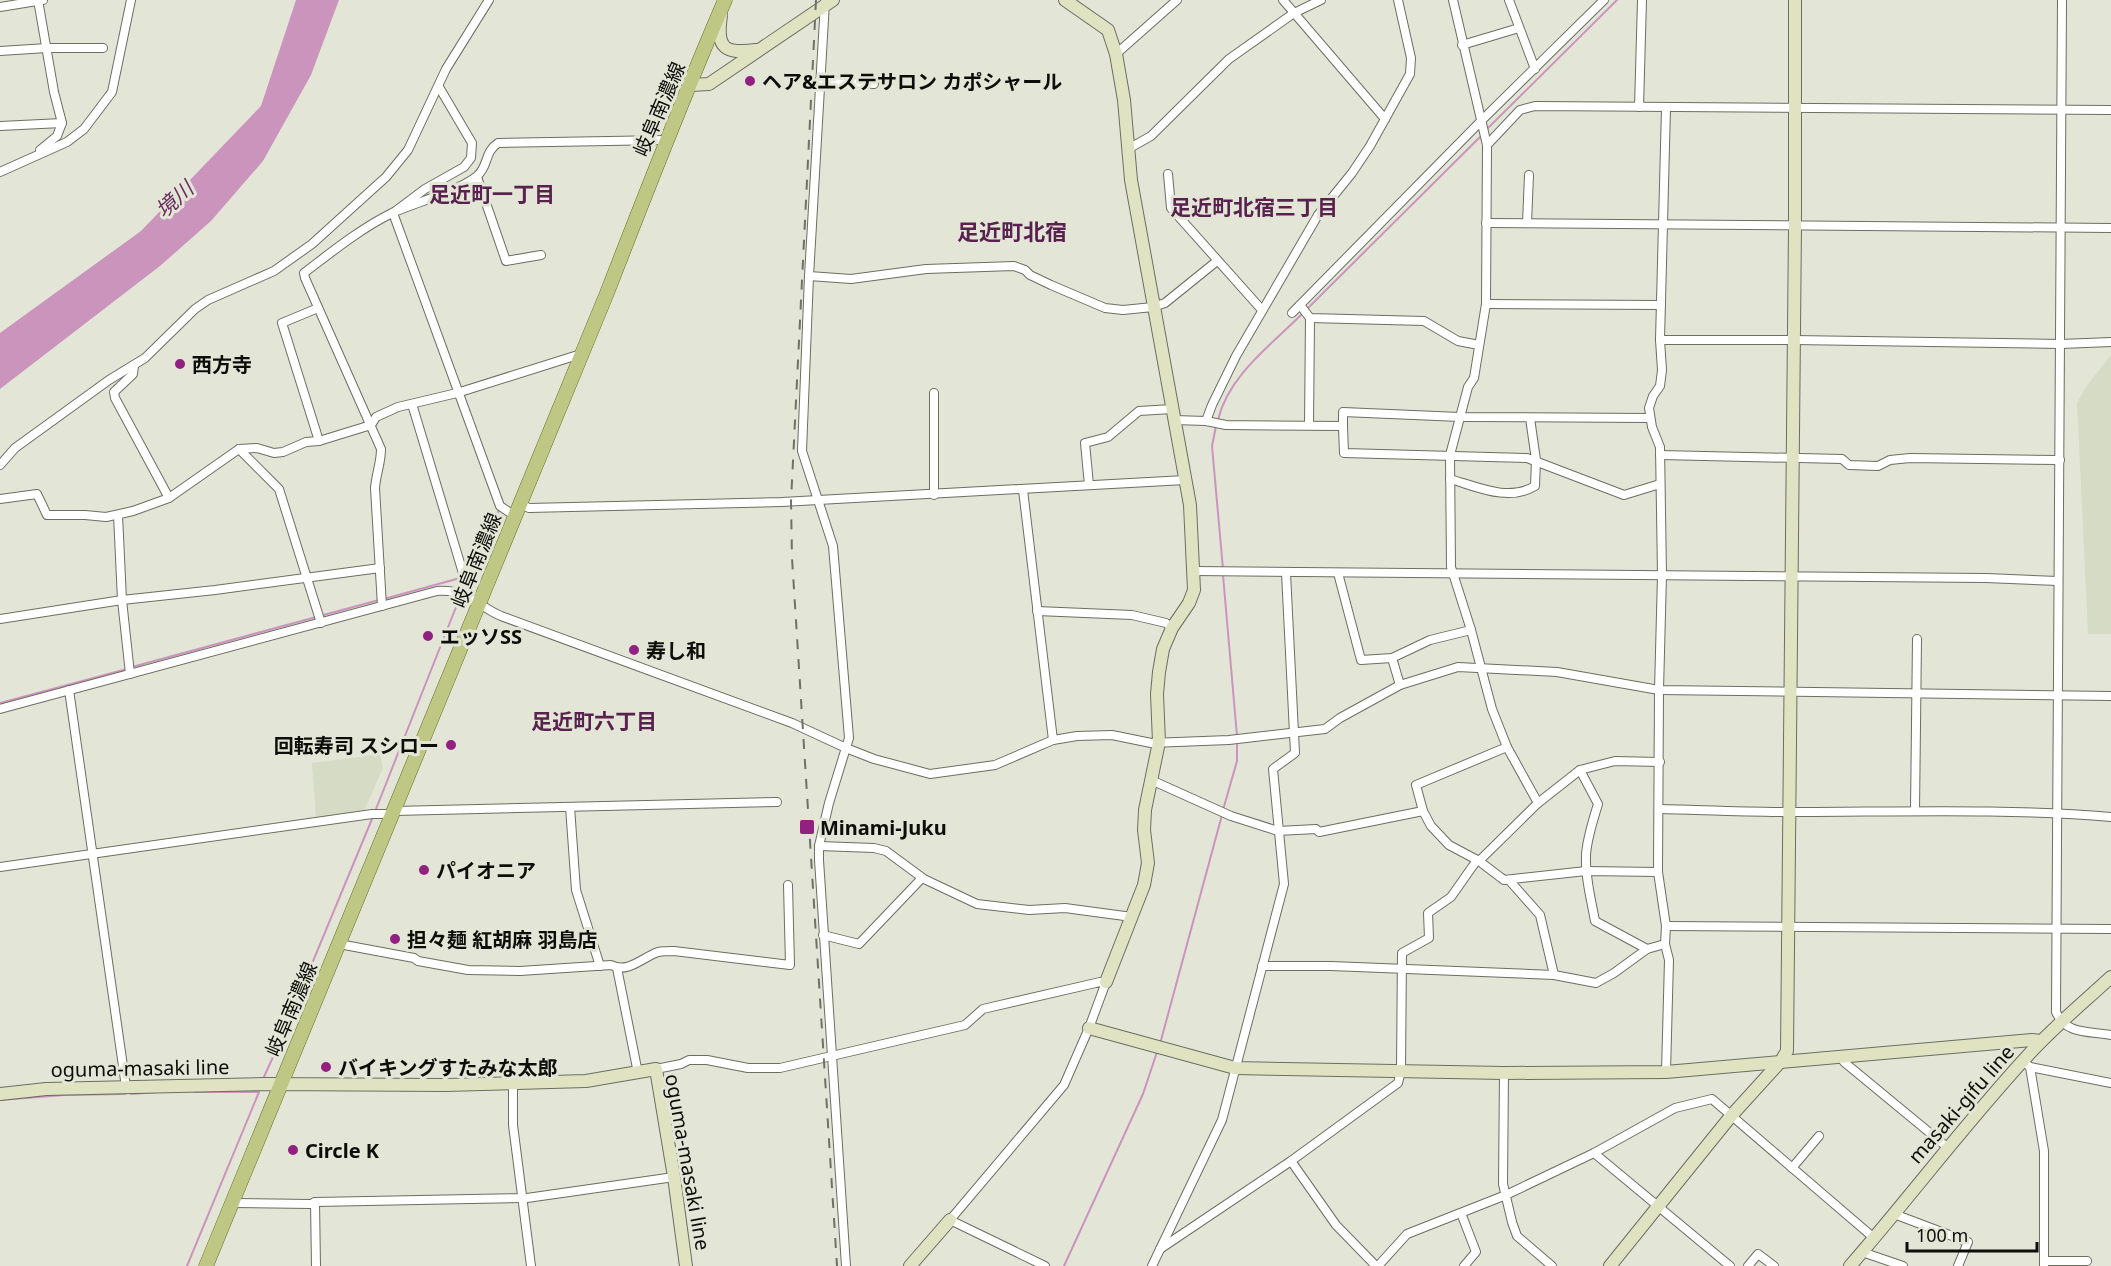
<svg xmlns="http://www.w3.org/2000/svg" width="2111" height="1266" font-family="'Noto Sans','Noto Sans JP',sans-serif">
	<style>
		.built { fill: #d6dbc5 }
		.water { fill: #cb94bd }
		.lines { fill: none; stroke-linecap: round; stroke-linejoin: round }
		.stream { stroke: #cb94bd; stroke-width: 2 }
		.street-casing { stroke: #6b6e61; stroke-width: 10 }
		.secondary-casing { stroke: #6b6e61; stroke-width: 14 }
		.primary-casing { stroke: #656e24; stroke-width: 15 }
		.street { stroke: #fff; stroke-width: 8 }
		.secondary { stroke: #dfe3c2; stroke-width: 12 }
		.primary { stroke: #bfc784; stroke-width: 14 }
		.rail { stroke: #6f7167; stroke-width: 2; stroke-dasharray: 10 10; stroke-linecap: butt }
		.poi-dot { fill: #922080; stroke: #e3e6d7; stroke-width: 2 }
		.labels { text-anchor: middle; dominant-baseline: central; stroke-width: 6; stroke-linejoin: round; paint-order: stroke }
		.poi-label { font-size: 20px; font-weight: bold; fill: #0d0e09; stroke: #e3e6d7; text-anchor: start }
		.street-label { font-size: 20px; fill: #0d0e09; stroke: #e3e6d7 }
		.neighbourhood-label { font-size: 21px; font-weight: bold; fill: #59224e; stroke: #e3e6d7 }
		.water-label { font-size: 21px; font-style: italic; fill: #6c2b60; stroke: #e3e6d7 }
		.quarter-label { font-size: 22px; font-weight: bold; fill: #59224e; stroke: #e3e6d7 }
	</style>
	<rect width="100%" height="100%" fill="#e3e6d7"/>
	<g class="built">
		<polygon points="2111,355 2111,634 2088,634 2077,403 2085,388"/>
		<polygon points="380,754 383,768 364,811 316,818 312,763"/>
	</g>
	<polygon class="water" points="296,0 339,0 311,75 263,161 211,221 160,266 0,389 0,333 141,231 261,106"/>
	<g class="lines">
		<g class="stream">
			<polyline points="1487,129 1617,0"/>
			<polyline points="1306,310 1481,136"/>
			<path d="M1218,420C1228,376 1272,344 1302,314"/>
			<polyline points="1216,426 1212,446 1223,569"/>
			<polyline points="1223,575 1237,736"/>
			<polyline points="467,580 498,512"/>
			<polyline points="384,599 460,578"/>
			<polyline points="132,667 379,600"/>
			<polyline points="0,703 127,669"/>
			<polyline points="376,809 460,597"/>
			<polyline points="1223,810 1237,761 1237,742"/>
			<polyline points="1160,1044 1222,815"/>
			<polyline points="277,1048 372,819"/>
			<polyline points="263,1079 273,1057"/>
			<polyline points="131,1094 159,1092"/>
			<polyline points="0,1100 65,1095 125,1094"/>
			<polyline points="187,1266 259,1092 194,1092"/>
			<polyline points="1064,1266 1143,1094 1157,1052"/>
		</g>
		<defs>
			<g id="street">
				<polyline points="38,0 54,92 62,123 57,136 40,150"/>
				<polyline points="1283,0 1385,119"/>
				<polyline points="1453,0 1487,145 1486,304 1474,378 1468,387 1450,455 1451,567 1471,630 1492,709 1507,747 1538,803"/>
				<polyline points="1509,0 1535,69"/>
				<path d="M2062,0L2056,1012C2066,1035 2089,1031 2111,1035"/>
				<polyline points="825,2 809,276 802,451 833,546 849,738 829,803 819,846 819,860 846,1266"/>
				<polyline points="0,7 43,0"/>
				<polyline points="1462,45 1519,28"/>
				<polyline points="0,51 47,48 103,48"/>
				<polyline points="1116,54 1177,0"/>
				<polyline points="820,80 874,84"/>
				<polyline points="439,87 472,143 471,158 464,167 425,189 393,213 500,506 515,516"/>
				<polyline points="1639,107 1642,0"/>
				<polyline points="0,126 62,123"/>
				<polyline points="1487,145 1520,110 1535,106 2111,110"/>
				<polyline points="1128,149 1151,136 1229,59 1294,13 1321,0"/>
				<polyline points="0,172 67,142 84,129 112,92 131,0"/>
				<polyline points="1168,174 1171,208 1262,310"/>
				<polyline points="477,177 506,261 541,255"/>
				<polyline points="1486,223 2111,228"/>
				<polyline points="1527,223 1529,175"/>
				<polyline points="809,276 851,279 926,269 1014,266 1025,270 1030,275 1051,285 1105,308 1123,310 1153,307 1165,303 1217,261"/>
				<polyline points="1486,304 1661,305"/>
				<polyline points="1300,305 1310,318 1424,321 1458,341 1479,345"/>
				<polyline points="318,308 282,323 319,441"/>
				<polyline points="1292,313 1482,120 1604,0"/>
				<polyline points="1660,340 1793,340 2061,344 2111,342"/>
				<polyline points="134,365 133,374 114,392 115,398 169,498"/>
				<polyline points="934,393 934,495"/>
				<polyline points="412,404 463,573 466,594"/>
				<polyline points="1174,420 1206,421 1226,425 1343,426 1343,412 1460,417 1650,418"/>
				<polyline points="1206,421 1212,405 1236,356 1318,215 1352,173 1370,146 1410,74 1411,58 1398,0"/>
				<polyline points="1309,425 1310,318"/>
				<polyline points="1343,426 1344,453 1527,458 1624,495 1660,484"/>
				<polyline points="239,449 279,489 321,623"/>
				<polyline points="1660,455 1842,459 1849,465 1878,466 1890,460 1910,458 2060,460"/>
				<polyline points="0,465 15,448 109,380 145,358 195,309 208,300 274,271 312,244 386,177 408,150 446,69 489,0"/>
				<path d="M1450,479C1478,487 1508,502 1535,486L1536,460L1530,418"/>
				<polyline points="1089,485 1085,443 1108,437 1139,411 1172,409"/>
				<polyline points="1023,490 1053,740"/>
				<polyline points="0,499 37,494 47,515 85,515 106,517 133,511 169,498 239,449 257,448 274,453 283,452 306,442 319,441 371,425 376,417 398,407 457,393 581,354"/>
				<polyline points="520,504 529,508 782,502 1185,480"/>
				<polyline points="118,515 122,600 130,674"/>
				<polyline points="1194,571 1986,578 2058,581"/>
				<polyline points="1338,573 1361,660 1392,658 1430,640 1471,630"/>
				<path d="M382,606L375,488C376,474 381,463 381,449L305,278L304,273C333,251 360,229 392,213C414,203 459,191 477,176C489,166 484,152 498,143L666,140"/>
				<polyline points="1037,611 1132,615 1166,623 1172,628"/>
				<polyline points="0,619 122,600 215,590 380,568"/>
				<polyline points="1392,658 1400,685"/>
				<polyline points="69,690 126,1087"/>
				<path d="M0,709L437,591C470,589 475,605 501,616L792,723L846,748L874,759L930,774L995,765L1053,740L1077,736L1112,735L1151,743L1229,740L1325,729L1340,718L1400,685L1458,667L1557,672L1659,690L2111,696"/>
				<path d="M1580,770L1598,804C1593,821 1587,838 1586,855C1585,877 1591,899 1595,921L1647,949"/>
				<polyline points="1151,780 1231,816 1278,831 1316,829 1319,832 1423,811 1416,785 1507,747"/>
				<polyline points="570,807 576,890 600,966"/>
				<path d="M1659,809C1703,810 1747,812 1791,812C1898,812 2005,808 2111,817"/>
				<polyline points="394,811 777,802"/>
				<polyline points="1423,811 1431,826 1449,845 1479,861 1504,880 1586,871 1658,872"/>
				<polyline points="1915,811 1917,639"/>
				<polyline points="819,846 874,848 886,851 924,879 977,904 1029,910 1065,908 1132,917"/>
				<polyline points="1479,861 1538,803 1580,770 1615,761 1660,762"/>
				<polyline points="0,867 372,814 393,814"/>
				<polyline points="1509,880 1540,915 1554,975"/>
				<polyline points="1666,926 2111,929"/>
				<polyline points="823,935 859,944 922,878"/>
				<path d="M339,944L414,958L418,961L468,970L520,971L611,965C628,974 643,957 658,952C663,951 669,951 674,951L790,965L788,885"/>
				<polyline points="1665,944 1669,960 1666,1072"/>
				<polyline points="1262,966 1331,966 1554,975 1596,983 1614,973 1647,949 1665,944 1666,926 1658,872 1659,690 1662,575 1660,447 1652,427 1649,408 1653,396 1660,386 1662,370 1660,340 1666,108"/>
				<polyline points="617,968 638,1073"/>
				<polyline points="1842,1057 1844,1062 1947,1147"/>
				<polyline points="2023,1061 2030,1067 2044,1151 2044,1266"/>
				<polyline points="2030,1067 2111,1083"/>
				<polyline points="656,1069 681,1064 689,1060 707,1060 748,1068 780,1068 965,1025 983,1009 1100,982 1106,982 1089,1028 1064,1085 950,1220 1045,1266"/>
				<polyline points="1504,1073 1503,1184 1512,1222 1517,1236 1552,1266"/>
				<polyline points="513,1082 513,1125 531,1266"/>
				<polyline points="1594,1153 1730,1266"/>
				<polyline points="1291,1161 1336,1225 1376,1266"/>
				<polyline points="1792,1168 1819,1136"/>
				<polyline points="315,1202 316,1266"/>
				<polyline points="232,1203 311,1204 315,1202 527,1198 674,1177"/>
				<polyline points="1461,1213 1476,1252 1464,1266"/>
				<polyline points="1894,1214 1968,1242 1958,1266"/>
				<polyline points="1160,1249 1291,1161 1398,1083 1401,1071 1402,953 1429,938 1428,913 1451,897 1477,860"/>
				<polyline points="1862,1252 1903,1266"/>
				<polyline points="2044,1261 2087,1261"/>
				<polyline points="1152,1266 1222,1120 1284,884 1273,769 1295,753 1286,573"/>
				<polyline points="1378,1266 1407,1234 1506,1195 1594,1153 1675,1108 1712,1099 1874,1238"/>
				<polyline points="1748,1266 1758,1254 1774,1266"/>
			</g>
			<g id="secondary">
				<polyline points="1065,0 1108,30 1116,54 1124,100 1131,180 1190,505 1194,590 1189,603 1172,628 1163,649 1159,672 1157,694 1159,742 1145,810 1144,830 1148,863 1144,885 1106,982"/>
				<path d="M721,16C716,49 725,54 756,50"/>
				<polyline points="691,85 709,84 833,0"/>
				<polyline points="1089,1028 1235,1068 1504,1073 1666,1072 2032,1040 2041,1041"/>
				<polyline points="0,1094 46,1089 265,1084 446,1085 586,1081 656,1069 674,1177 686,1266"/>
				<polyline points="910,1266 950,1220"/>
				<polyline points="1610,1266 1731,1116 1781,1061 1787,1051 1795,226 1795,0"/>
				<path d="M1850,1266C1911,1196 1967,1121 2031,1052C2056,1025 2084,1002 2111,977"/>
			</g>
			<path id="primary" d="M206,1266L607,293C645,195 683,97 725,0"/>
		</defs>
		<use href="#street" class="street-casing"/>
		<use href="#secondary" class="secondary-casing"/>
		<use href="#primary" class="primary-casing"/>
		<use href="#street" class="street"/>
		<use href="#secondary" class="secondary"/>
		<use href="#primary" class="primary"/>
		<polyline class="rail" points="816,0 791,501 792,558 837,1266"/>
	</g>
	<g class="poi-dot">
		<circle cx="750" cy="81" r="6"/>
		<circle cx="180" cy="364" r="6"/>
		<circle cx="428" cy="636" r="6"/>
		<circle cx="634" cy="650" r="6"/>
		<circle cx="451" cy="745" r="6"/>
		<rect x="799" y="819" width="16" height="16" rx="3"/>
		<circle cx="424" cy="870" r="6"/>
		<circle cx="395" cy="939" r="6"/>
		<circle cx="326" cy="1067" r="6"/>
		<circle cx="293" cy="1150" r="6"/>
	</g>
	<g class="labels">
		<g class="poi-label">
			<text x="762" y="81">ヘア&amp;エステサロン カポシャール</text>
			<text x="192" y="364">西方寺</text>
			<text x="440" y="636">エッソSS</text>
			<text x="646" y="650">寿し和</text>
			<text x="439" y="745" text-anchor="end">回転寿司 スシロー</text>
			<text x="820" y="827">Minami-Juku</text>
			<text x="436" y="870">パイオニア</text>
			<text x="407" y="939">担々麺 紅胡麻 羽島店</text>
			<text x="338" y="1067">バイキングすたみな太郎</text>
			<text x="305" y="1150">Circle K</text>
		</g>
		<g class="street-label">
			<text transform="translate(659 109) rotate(-67)">岐阜南濃線</text>
			<text transform="translate(476 560) rotate(-68)">岐阜南濃線</text>
			<text transform="translate(291 1009) rotate(-67)">岐阜南濃線</text>
			<text transform="translate(140 1068) rotate(-1)">oguma-masaki line</text>
			<text transform="translate(1961 1104) rotate(-49)">masaki-gifu line</text>
			<text transform="translate(688 1162) rotate(80)">oguma-masaki line</text>
		</g>
		<g class="neighbourhood-label">
			<text x="492" y="194">足近町一丁目</text>
			<text x="1254" y="207">足近町北宿三丁目</text>
			<text x="594" y="721">足近町六丁目</text>
		</g>
		<g class="water-label">
			<text transform="translate(174 199) rotate(-42)">境川</text>
		</g>
		<g class="quarter-label">
			<text x="1012" y="231">足近町北宿</text>
		</g>
	</g>
	<path d="M1907 1242v9h130v-9" fill="none" stroke="#0d0e09" stroke-width="3"/>
	<text x="1916" y="1242" font-size="18" fill="#0d0e09" stroke="#e3e6d7" stroke-width="4.5" paint-order="stroke">100 m</text>
</svg>
